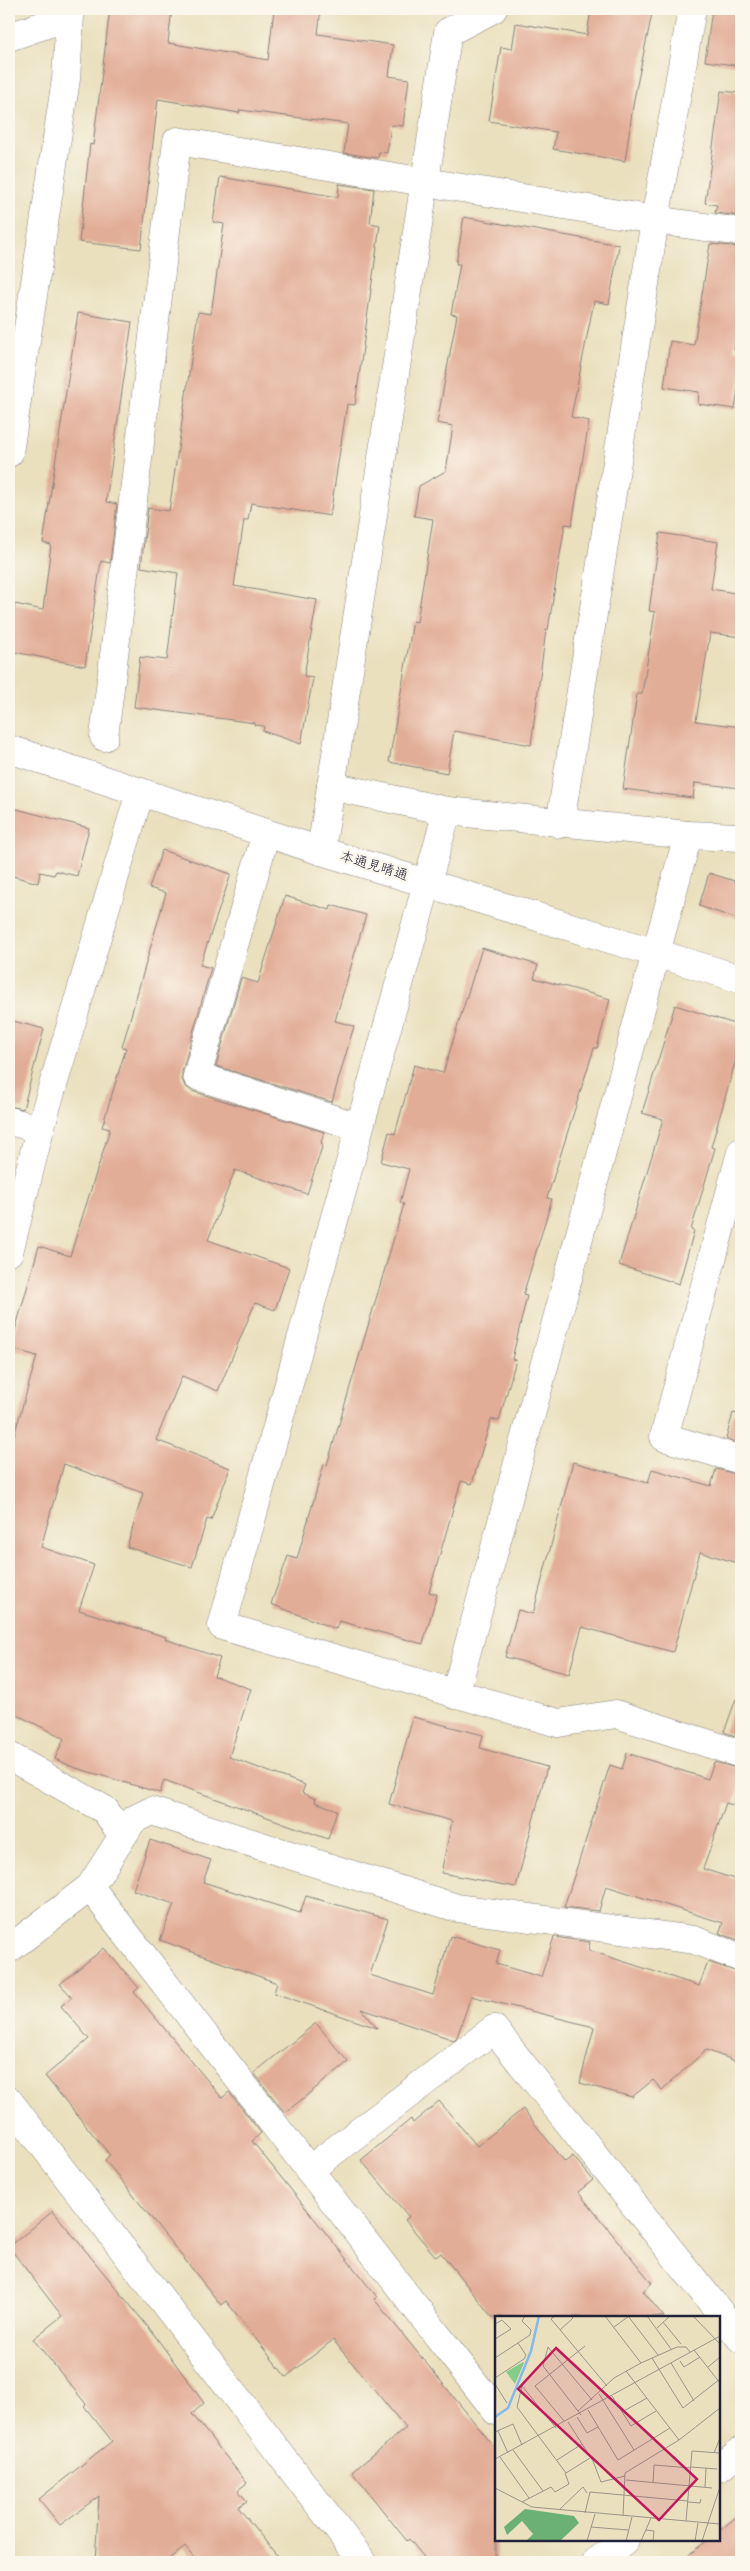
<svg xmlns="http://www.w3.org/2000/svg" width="750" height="2571" font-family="Kalam,'Klee One',sans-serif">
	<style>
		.building { fill: #e2ad97 }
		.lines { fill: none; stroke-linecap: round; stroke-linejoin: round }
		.minor-casing { stroke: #86817c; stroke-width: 29 }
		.minor { stroke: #fff; stroke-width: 28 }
		.labels { text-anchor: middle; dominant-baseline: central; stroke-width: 5; stroke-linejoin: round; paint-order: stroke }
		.street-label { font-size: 14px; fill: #22223b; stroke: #fbf7ec }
		.inset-river { fill: none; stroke: #81b9f1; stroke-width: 2.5 }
		.inset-road { fill: none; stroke: #9a948a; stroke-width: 1 }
		.view { fill: #c2185b; fill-opacity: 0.15; stroke: #c2185b; stroke-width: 2.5 }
		.inset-edge { fill: none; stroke: #22223b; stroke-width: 2.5 }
	</style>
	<rect width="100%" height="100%" fill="#fbf7ec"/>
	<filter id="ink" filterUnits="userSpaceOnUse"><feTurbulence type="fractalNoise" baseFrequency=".02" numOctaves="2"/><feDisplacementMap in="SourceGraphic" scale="10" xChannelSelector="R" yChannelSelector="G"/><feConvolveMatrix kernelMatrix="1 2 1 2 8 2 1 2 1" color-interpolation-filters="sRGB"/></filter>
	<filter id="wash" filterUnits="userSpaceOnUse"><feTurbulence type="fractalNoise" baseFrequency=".0096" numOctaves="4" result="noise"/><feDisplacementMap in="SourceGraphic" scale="20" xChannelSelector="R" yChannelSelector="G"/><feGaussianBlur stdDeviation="1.12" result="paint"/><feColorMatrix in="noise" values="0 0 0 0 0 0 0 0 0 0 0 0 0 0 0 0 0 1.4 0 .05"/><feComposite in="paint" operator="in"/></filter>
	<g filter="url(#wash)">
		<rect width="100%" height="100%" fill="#eae0be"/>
		<g id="blocks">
			<g class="building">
				<polygon points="110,9 172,9 168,43 268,60 274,9 321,9 318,34 393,45 389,76 409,79 403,126 391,125 387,153 379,152 378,158 344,153 348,124 240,110 239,113 158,99 141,249 79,242 90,144 93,145"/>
				<polygon points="591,9 653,9 634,99 625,161 553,149 556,132 489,121 501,47 512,49 516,23 587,35"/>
				<polygon points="712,9 741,9 741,66 705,61"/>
				<polygon points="721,91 741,93 741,216 715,213 717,205 705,203"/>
				<polygon points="220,177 338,197 339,184 374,189 370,223 380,225 355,405 347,404 330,516 251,503 248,520 244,520 234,586 317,600 304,676 313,678 301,744 263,731 264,726 254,725 255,723 134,707 140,657 167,660 178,573 141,567 148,508 169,511 198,312 211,314 224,224 213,222"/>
				<polygon points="464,217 619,245 609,304 594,301 571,417 589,421 572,525 565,524 548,630 546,630 531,745 454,731 447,773 389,762 413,621 417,622 433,519 414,516 419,486 446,471 453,426 437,423 457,315 451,314 460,264 456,264"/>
				<polygon points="710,244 741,247 741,305 734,350 741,351 741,369 735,409 698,404 699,392 664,387 670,341 694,345"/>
				<polygon points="78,313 132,322 106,502 117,504 110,563 101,561 85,666 9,651 15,604 43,610 51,545 43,543"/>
				<polygon points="660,533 718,542 711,589 741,594 741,637 710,633 696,721 741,727 741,788 695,783 693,798 623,789 637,694 642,694 655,612 649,611"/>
				<polygon points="9,807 89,828 77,876 56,871 54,875 40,872 38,883 9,875"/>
				<polygon points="162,850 231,874 200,965 211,968 182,1072 182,1079 185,1086 192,1091 324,1132 321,1143 323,1144 307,1194 235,1170 208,1240 289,1268 275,1310 255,1303 218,1391 182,1376 156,1440 230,1468 211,1520 207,1519 192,1567 127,1547 143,1493 64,1464 41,1547 94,1565 79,1610 166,1637 165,1639 220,1658 214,1676 251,1689 229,1757 305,1785 302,1793 316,1799 315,1802 337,1810 328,1839 164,1780 160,1793 73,1767 55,1759 64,1738 9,1711 9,1453 37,1356 10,1348 39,1246 70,1256 110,1129 102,1127 126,1048 122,1047 166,893 149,888"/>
				<polygon points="709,873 741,883 741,920 699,906"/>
				<polygon points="285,896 330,910 331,905 366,915 335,1021 354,1026 332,1102 216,1066 241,978 258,983"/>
				<polygon points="482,948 538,965 534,978 610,999 597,1048 594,1048 547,1198 552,1199 523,1295 527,1296 512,1359 516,1360 499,1421 491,1419 472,1484 461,1481 429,1592 437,1594 423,1644 339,1621 336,1629 271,1604 288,1556 297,1559 324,1464 327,1465 404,1204 400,1203 409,1169 381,1162 389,1132 395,1134 414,1065 443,1073"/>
				<polygon points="675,1005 741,1026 741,1042 711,1147 715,1148 691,1230 694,1231 679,1284 619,1265 663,1119 642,1113"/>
				<polygon points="9,1020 44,1029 23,1109 9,1106"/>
				<polygon points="733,1413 741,1415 741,1444 726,1439"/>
				<polygon points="573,1462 648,1483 652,1469 711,1486 716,1469 741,1475 741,1564 700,1552 673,1652 582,1627 569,1674 505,1657 518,1610 533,1614"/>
				<polygon points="736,1699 741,1700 741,1738 724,1732"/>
				<polygon points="413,1717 483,1735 480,1748 547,1767 516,1887 441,1873 452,1821 389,1804"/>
				<polygon points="627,1753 708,1779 714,1762 741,1769 741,1778 733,1805 726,1803 703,1869 741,1881 741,1941 719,1933 723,1923 606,1886 599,1911 564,1907 610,1765 622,1769"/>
				<polygon points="150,1840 211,1860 203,1882 300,1913 306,1896 388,1919 370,1975 433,1995 450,1936 500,1950 496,1964 541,1977 554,1937 590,1942 588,1950 699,1986 708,1962 741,1973 741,2063 706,2050 662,2090 653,2080 632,2097 580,2083 594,2027 471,1996 457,2037 454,2040 362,2009 377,2028 274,1993 277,1983 160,1940 174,1904 133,1890"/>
				<polygon points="104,1948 139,1988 134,1992 222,2098 229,2092 261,2133 252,2141 377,2297 374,2299 496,2449 496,2562 428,2562 409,2539 407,2541 352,2472 406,2428 333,2340 286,2377 226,2301 221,2305 105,2160 110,2155 45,2076 89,2039 61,2006 72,1997 60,1984"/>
				<polygon points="316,2023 348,2062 285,2113 254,2073"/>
				<polygon points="439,2101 477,2146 523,2109 565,2162 573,2156 593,2180 578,2192 652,2283 643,2291 664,2317 492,2317 441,2253 436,2257 405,2220 409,2217 361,2160 411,2119 413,2123"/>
				<polygon points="53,2211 153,2333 204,2403 192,2414 247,2483 238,2490 247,2501 238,2507 282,2562 197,2562 185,2547 166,2562 95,2562 99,2496 60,2525 39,2499 112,2441 84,2406 86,2404 33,2339 62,2316 9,2247"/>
				<polygon points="741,2513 741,2562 679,2562 708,2540 719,2540 719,2531"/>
			</g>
		</g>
	</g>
	<g filter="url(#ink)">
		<use href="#blocks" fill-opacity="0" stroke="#86817c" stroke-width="1"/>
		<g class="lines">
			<defs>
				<g id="minor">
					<polyline points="9,37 70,16 66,79 9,453"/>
					<polyline points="104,737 177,141 655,220 741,232"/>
					<polyline points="9,749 321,851 741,979"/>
					<polyline points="331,786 447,811 688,835 741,837"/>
					<polyline points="447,811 222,1626 558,1723 616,1714 741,1754"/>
					<polyline points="560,824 655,220 692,9"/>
					<polyline points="266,833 197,1076 359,1127"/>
					<polyline points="321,851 448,32 493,9"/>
					<polyline points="9,1121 40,1129"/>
					<polyline points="741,1152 664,1437 741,1460"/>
					<polyline points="9,1252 40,1129 140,792"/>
					<polyline points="455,1695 688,835"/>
					<polyline points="9,1756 105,1810 122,1835"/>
					<polyline points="90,1887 496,2411"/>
					<polyline points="9,1949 90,1887 133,1820 151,1811 457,1908 694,1940 741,1958"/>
					<polyline points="9,2101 363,2562"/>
					<polyline points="309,2170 494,2029 741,2339"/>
					<polyline points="719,2468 741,2451"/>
					<polyline points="596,2562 625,2540"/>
				</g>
			</defs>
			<use href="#minor" class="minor-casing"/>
			<use href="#minor" class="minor"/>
		</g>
	</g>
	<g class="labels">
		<g class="street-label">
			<text transform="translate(374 866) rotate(17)">本通見晴通</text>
		</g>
	</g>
	<g transform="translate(495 2316)">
		<rect width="225" height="225" fill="#eae0be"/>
		<path d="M28,46L29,47L20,68L11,56Z" fill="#84cd89"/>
		<path d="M30,193L79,200L84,207L65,225H31L38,218L27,205L12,219L9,211Z" fill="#6bb075"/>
		<path class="inset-river" d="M0,101L13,92L36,35L44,0"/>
		<path class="inset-road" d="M60,0L56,3L112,70M110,0L146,47M133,0L163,39M152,0L176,33M198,0L225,28M168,6L186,28M0,8L7,4L16,13L0,23M119,11L134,0M162,12L175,0M65,14L78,2L76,0M199,34L225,67M0,42L35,19L36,14L27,5L30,0M157,42L188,92L225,63M185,45L189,51L205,41M176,47L199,85M213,51L225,41M131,55L184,124M0,62L29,43L31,39L23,27M0,68L12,87M104,78L139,134M117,80L136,110L161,95M93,94L123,144L175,112M83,95L119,62L146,47L182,31H191L195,36M127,96L152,82M86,99L48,50L53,31L97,84M82,101L92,117L103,111M69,105L40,70L90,30M73,106L98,145L106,166L130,160M61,112L27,70L22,91L71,157L95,142M3,115L13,137M0,116L18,108L27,129M18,134L48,175M219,137L225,122M5,141L34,182M0,143L225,20M62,144L87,128M196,151L222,153M131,164L217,172M158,167L159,149L196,152M210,171L211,152M0,172L37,191L225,208M27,186L56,171L60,176L74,168L70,157M193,186L205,187L206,183M64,194L88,171L92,177M90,197L95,176L193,185M128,200L130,157L184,124L225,92M191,205L197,135L225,137M96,211L133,214M151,214L159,215L158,225M92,225L100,198M131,225L137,201M146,225L156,202M200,225L203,207M207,225L225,171"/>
		<path class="view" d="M61,32L202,163L164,204L23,73Z"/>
		<rect width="225" height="225" class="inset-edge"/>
	</g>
	<rect width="750" height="2571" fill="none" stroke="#fbf7ec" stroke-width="30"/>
</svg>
